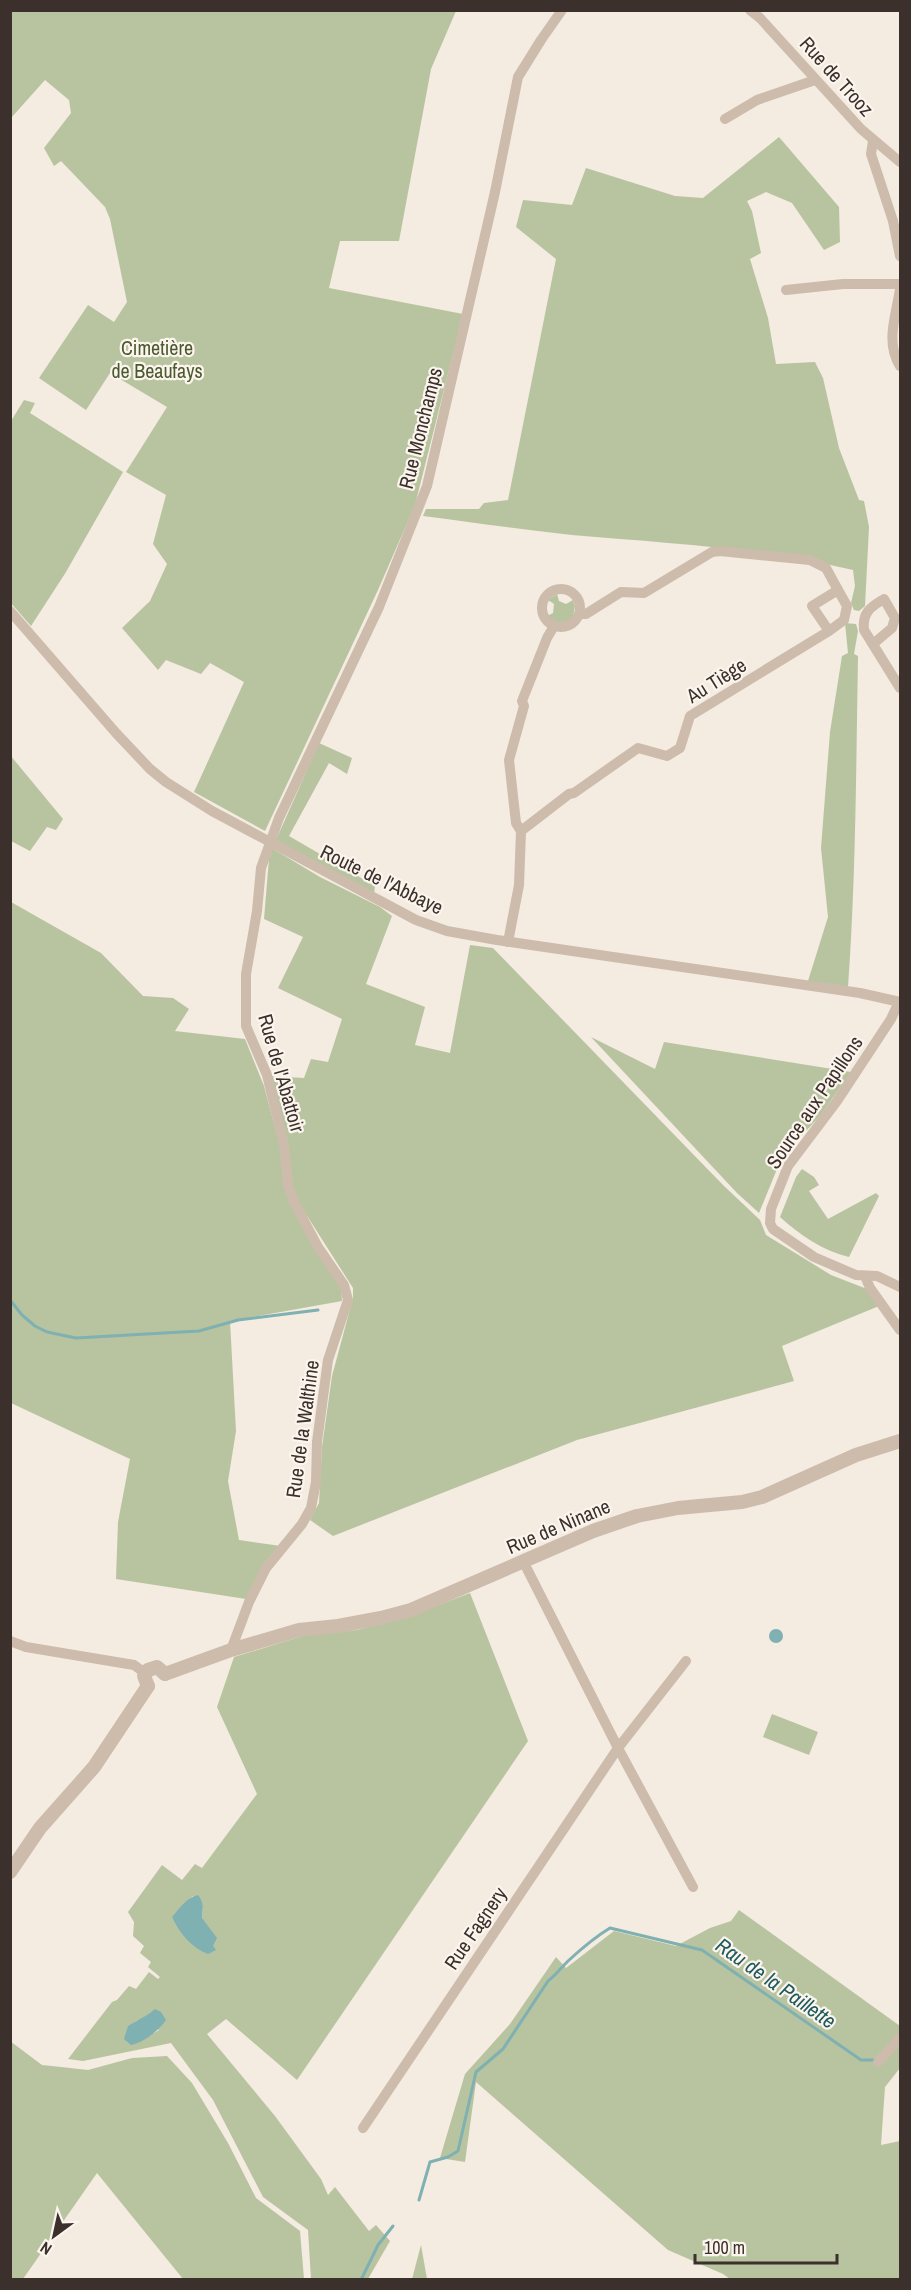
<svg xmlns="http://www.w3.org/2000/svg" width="911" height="2290" font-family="'Archivo Narrow',sans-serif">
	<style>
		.green { fill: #b8c4a0; fill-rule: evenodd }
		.water { fill: #7fb0b2 }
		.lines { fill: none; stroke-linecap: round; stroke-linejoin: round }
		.stream { stroke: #7fb0b2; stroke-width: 3 }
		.minor { stroke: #cdbbac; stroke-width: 10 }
		.tertiary { stroke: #cdbbac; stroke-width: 14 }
		.labels { text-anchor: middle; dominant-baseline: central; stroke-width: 4.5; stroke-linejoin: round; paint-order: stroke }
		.street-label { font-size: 20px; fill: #3b302b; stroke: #fbf5ee }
		.park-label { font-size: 20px; fill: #4a5a2e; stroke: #fbf5ee }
		.water-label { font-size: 21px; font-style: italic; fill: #1f5a5e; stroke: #fbf5ee }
	</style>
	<rect width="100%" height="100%" fill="#f4ebe1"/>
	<g class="green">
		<polygon points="11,11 456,11 431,69 399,241 340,241 329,288 463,314 415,505 378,590 265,831 194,792 244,682 210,663 201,674 166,660 158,670 122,628 150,601 167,564 153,544 166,495 126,472 167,407 110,373 86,410 39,378 88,305 114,322 127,302 110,219 105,207 61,161 54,166 44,148 71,113 69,100 45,80 11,118"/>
		<path d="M779,137L839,207L840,242L824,250L792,203L766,192L747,201L752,211L761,253L750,259L768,318L776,364L815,362L823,378L839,448L859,500L864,501L869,527L865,606L859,611L854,610L851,603L855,586L853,570C761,548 666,543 572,535C522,530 472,522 423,516L426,509H479L484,503L508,500L556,259L516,227L523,200L572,205L586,168L675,196L703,198Z"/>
		<polygon points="24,400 35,403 30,413 123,472 66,572 31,626 10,602 11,421"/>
		<path d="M557,594L559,601L566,604L573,600L575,606L573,617C565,625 555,625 547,616L553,613L554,604L548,600Z"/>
		<path d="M845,623L856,624L858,631L854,654L858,656C856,766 856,877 848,987L808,981L828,917L821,848L830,732L842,656L848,653Z"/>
		<polygon points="319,743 352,758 347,774 329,763 289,836 375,886 374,894 276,840"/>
		<polygon points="10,755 63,819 56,830 47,827 30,851 11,841"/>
		<polygon points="270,847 320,877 380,907 392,916 366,984 425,1007 415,1045 450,1053 470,945 493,948 723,1185 760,1220 766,1235 831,1275 867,1289 879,1306 782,1346 794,1381 577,1440 333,1536 310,1520 319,1503 322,1447 332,1376 353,1298 353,1288 295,1197 271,1076 304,1078 311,1059 328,1062 342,1019 278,988 303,937 264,919"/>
		<polygon points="11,902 101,953 143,996 173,998 189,1009 175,1031 245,1039 264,1086 282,1154 286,1192 341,1287 342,1301 230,1321 236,1431 228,1481 239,1540 281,1546 246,1599 116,1579 118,1522 130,1459 11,1403"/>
		<polygon points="591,1037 655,1069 664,1042 851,1072 820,1116 792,1146 777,1169 759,1213 737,1193"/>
		<path d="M802,1169L814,1177L819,1185L809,1191L828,1219L876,1193L879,1196L849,1257C823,1251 800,1235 780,1217L796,1177Z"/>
		<path d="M470,1593L528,1741L297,2080L226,2019L207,2034L275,2116L321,2179L328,2195L335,2187L369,2231L376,2225L390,2241L368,2279H311L308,2230L263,2197L213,2100L171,2043L83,2061L68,2059L112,2002L117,2000L129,1986L136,1989L149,1972L158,1979L160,1977L148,1967L151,1962L140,1953L144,1946L133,1936L134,1922L128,1912L162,1865L182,1880L195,1864L202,1868L257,1794L217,1707L234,1657L306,1635L357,1630L408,1617ZM193,1896L203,1909L202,1918L213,1946L172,1917ZM142,2020L159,2030L149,2036L135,2021Z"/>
		<polygon points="772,1714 818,1732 809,1755 763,1737"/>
		<polygon points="739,1910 900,2026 900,2068 885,2087 881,2145 900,2141 900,2279 730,2279 723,2274 668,2250 476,2082 465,2162 440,2158 465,2074 510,2024 556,1957 566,1968 614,1931 676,1946 710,1928 731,1921"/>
		<polygon points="10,2041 42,2065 61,2067 88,2070 132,2058 167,2056 192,2083 228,2143 256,2198 300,2231 304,2279 183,2279 97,2173 23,2279 11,2279"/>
		<polygon points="421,2245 427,2279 412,2279"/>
	</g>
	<g class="water">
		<circle cx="776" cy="1636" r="7"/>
		<path d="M198,1895C204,1902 203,1910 202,1918L217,1938L213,1946L216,1950L208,1954C191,1948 179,1932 172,1917C179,1909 187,1897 198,1895Z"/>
		<path d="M155,2009L161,2012L166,2020C158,2031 145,2042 131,2045L124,2039L128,2026C137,2020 146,2017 155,2009Z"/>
	</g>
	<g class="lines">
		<g class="stream">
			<polyline points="10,1300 22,1315 35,1326 47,1332 76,1338 199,1331 238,1320 318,1310"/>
			<path d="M419,2200L430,2162L448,2157L458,2151L476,2072L503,2049L548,1981C556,1975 561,1968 568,1961C581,1949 595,1937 610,1928L702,1950L861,2060H876"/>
			<polyline points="361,2280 378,2245 393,2226"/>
		</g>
		<g class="minor">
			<polyline points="750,10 760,18 861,129 900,162"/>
			<polyline points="725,119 757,100 815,80"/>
			<polyline points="873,141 871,154 893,221 900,256"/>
			<path d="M900,289C896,316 885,342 900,366"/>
			<polyline points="786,290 843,284 900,284"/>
			<circle cx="561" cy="608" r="19"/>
			<polyline points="10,611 116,733 150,769 166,782 212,811 416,920 447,931 497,940 860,993 900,1002"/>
			<polyline points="579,614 586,614 621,592 644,593 712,552 720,551 810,560 826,568 838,590"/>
			<path d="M873,644L892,628L895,618L884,599C870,607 862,613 864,630L900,688"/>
			<polyline points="521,831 516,823 509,760 524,706 522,701 547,638 554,626"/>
			<polyline points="508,942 519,885 521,831 569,794 574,793 638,748 667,756 680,748 690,716 829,631 844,620 847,606 838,590 812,606 829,631"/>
			<polyline points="899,1002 891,1019 837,1101 788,1166 771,1209 770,1223 773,1229 814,1257 856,1275 877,1276 900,1287"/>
			<polyline points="865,1276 870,1288 900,1330"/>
			<polyline points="523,1561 618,1748 693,1887"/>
			<polyline points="10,1641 26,1647 134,1665 145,1673"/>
			<polyline points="231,1650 249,1602 266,1568 302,1524 311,1508 316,1482 317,1442 328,1360 348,1300 344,1285 318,1247 294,1202 288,1185 284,1145 267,1075 246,1026 246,974 257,911 261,868 279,818 379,607 427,486 495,192 518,77 541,40 562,10"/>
			<polyline points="878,2062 900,2038"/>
			<polyline points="363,2128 618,1748 686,1661"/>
		</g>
		<g class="tertiary">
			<polyline points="165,1674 231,1650 299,1630 338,1626 381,1618 411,1610 593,1531 637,1516 678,1508 742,1502 762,1497 856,1455 900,1441"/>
			<polyline points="148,1686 144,1676 148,1670 157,1667 165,1674"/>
			<polyline points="10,1872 40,1828 94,1767 148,1686"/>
		</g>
	</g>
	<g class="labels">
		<g class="street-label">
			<text transform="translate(837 76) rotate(48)">Rue de Trooz</text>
			<text transform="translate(420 428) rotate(-76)">Rue Monchamps</text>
			<text transform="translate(716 680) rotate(-32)">Au Tiège</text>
			<text transform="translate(382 879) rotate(26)">Route de l'Abbaye</text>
			<text transform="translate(282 1073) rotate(74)">Rue de l'Abattoir</text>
			<text transform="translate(814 1102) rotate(-56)">Source aux Papillons</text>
			<text transform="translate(302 1429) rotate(-82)">Rue de la Walthine</text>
			<text transform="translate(558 1526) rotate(-23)">Rue de Ninane</text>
			<text transform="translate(475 1928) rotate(-56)">Rue Fagnery</text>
		</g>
		<g class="park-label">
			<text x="157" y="347">Cimetière<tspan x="157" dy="23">de Beaufays</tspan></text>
		</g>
		<g class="water-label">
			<text transform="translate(776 1983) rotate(35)">Rau de la Paillette</text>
		</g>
	</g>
	<rect width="911" height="2290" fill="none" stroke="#3b302b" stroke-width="24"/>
	<g transform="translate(54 2236) rotate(213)" stroke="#fbf5ee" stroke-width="4.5" paint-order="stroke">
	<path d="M0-4.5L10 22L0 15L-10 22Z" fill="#3b302b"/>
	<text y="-9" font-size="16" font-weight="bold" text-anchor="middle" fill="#3b302b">N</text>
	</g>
	<path d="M695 2254v9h142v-9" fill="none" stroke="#3b302b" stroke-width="3"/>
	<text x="704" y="2254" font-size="18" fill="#3b302b" stroke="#fbf5ee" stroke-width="4.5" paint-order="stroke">100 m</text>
</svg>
